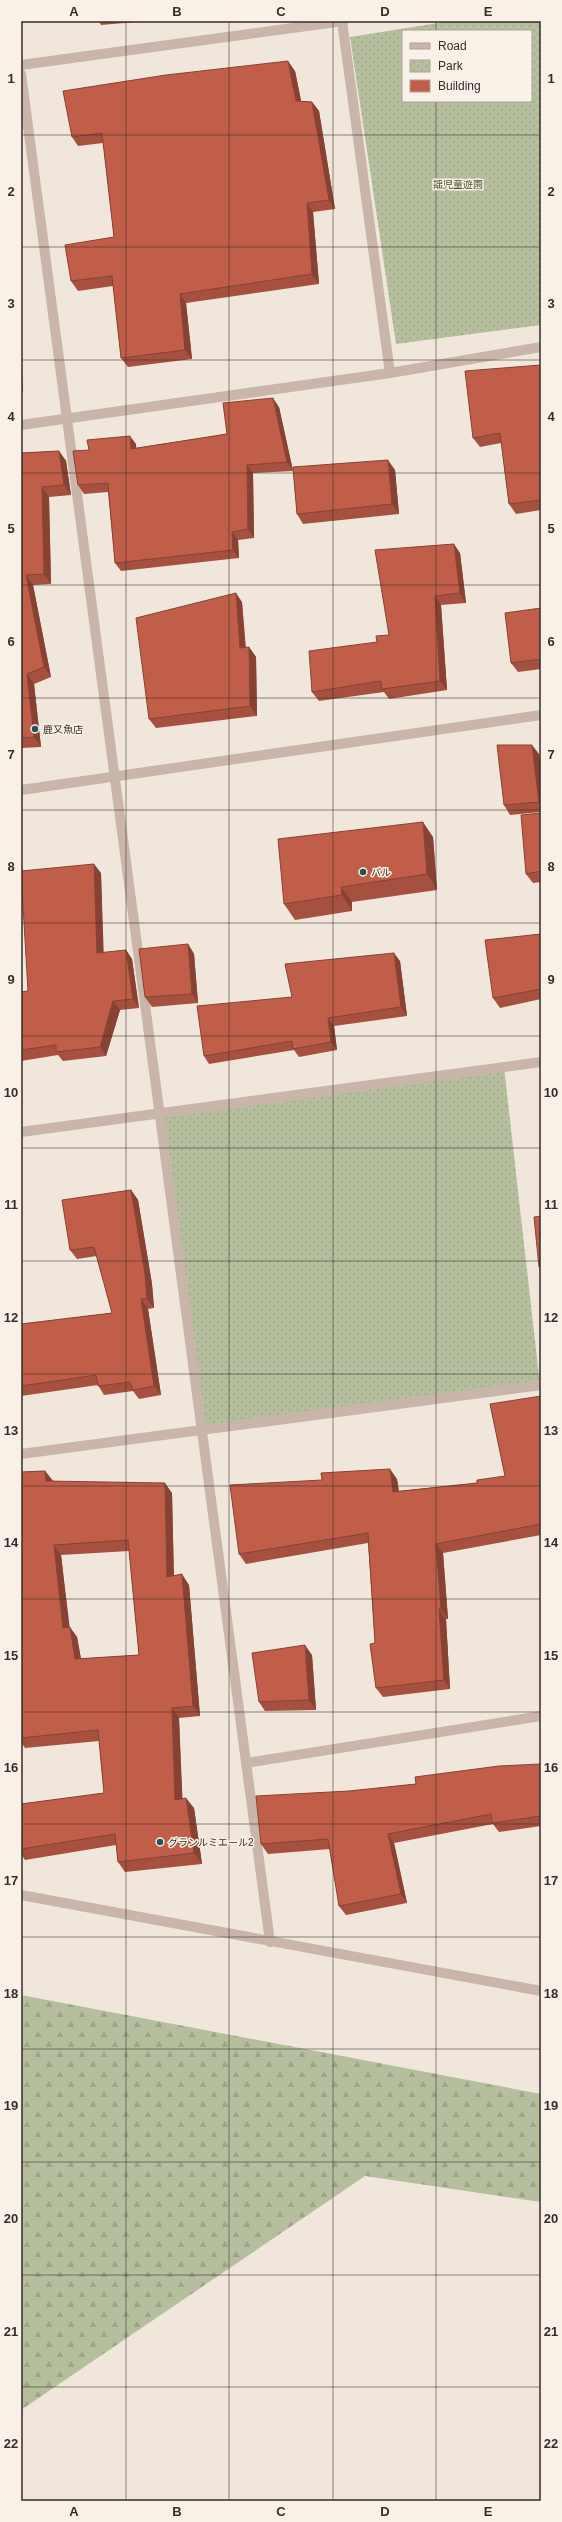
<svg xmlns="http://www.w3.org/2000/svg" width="562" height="2522" font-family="Arial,'Noto Sans JP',sans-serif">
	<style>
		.forest { fill: url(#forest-firs) }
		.park { fill: url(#park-dots); fill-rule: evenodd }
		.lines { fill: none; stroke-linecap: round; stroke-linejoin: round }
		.minor { stroke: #c9b5a9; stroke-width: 10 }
		.tertiary { stroke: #c9b5a9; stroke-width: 10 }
		.wall { fill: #a65140; fill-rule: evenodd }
		.shaded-wall { fill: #874234 }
		.building { fill: #c15e4a; stroke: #874234; fill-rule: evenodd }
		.grid { fill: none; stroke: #362c28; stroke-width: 1; stroke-opacity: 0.55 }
		.poi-dot { fill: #205655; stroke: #f9f0e8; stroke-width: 1.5 }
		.labels { text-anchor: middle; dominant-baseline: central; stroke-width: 3; stroke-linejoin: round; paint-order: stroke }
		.park-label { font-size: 10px; fill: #48532d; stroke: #f9f0e8 }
		.poi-label { font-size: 10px; fill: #362c28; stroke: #f9f0e8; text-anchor: start }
		.neatline { fill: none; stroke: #362c28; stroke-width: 1.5 }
		.grid-label { font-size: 13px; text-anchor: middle; font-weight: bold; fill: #362c28 }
	</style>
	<defs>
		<pattern id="forest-firs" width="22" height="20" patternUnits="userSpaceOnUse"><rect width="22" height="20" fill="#b6bf9d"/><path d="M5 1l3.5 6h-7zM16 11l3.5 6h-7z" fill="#9da487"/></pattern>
		<pattern id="park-dots" width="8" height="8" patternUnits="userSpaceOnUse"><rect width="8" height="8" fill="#b6bf9d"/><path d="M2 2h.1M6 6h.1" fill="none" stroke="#9da487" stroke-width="1.8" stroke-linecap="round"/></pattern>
	</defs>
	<rect width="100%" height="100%" fill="#f1e6dc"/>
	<polygon class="forest" points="21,1995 541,2094 541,2202 365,2176 21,2410"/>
	<g class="park">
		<path d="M451,21H541V325L396,344L350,37ZM403,31H531V101H403Z"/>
		<polygon points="504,1067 540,1385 201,1430 159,1113"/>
	</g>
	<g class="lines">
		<g class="minor">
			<polyline points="342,21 390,373"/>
			<polyline points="21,65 344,21"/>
			<polyline points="21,74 270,1942"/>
			<polyline points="21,425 390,373 541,347"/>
			<polyline points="21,1132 541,1062"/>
			<polyline points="21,1454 541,1385"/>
			<polyline points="246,1763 541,1716"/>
			<polyline points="21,1895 541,1991"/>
		</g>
		<polyline class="tertiary" points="21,790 541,715"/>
	</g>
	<g class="wall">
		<polygon points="99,21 147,21 101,25"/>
		<polygon points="295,71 301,101 312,102 319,111 335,209 313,212 319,284 186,303 192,359 128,367 121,358 113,286 78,291 71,281 114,237 103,143 78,146 72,137"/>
		<polygon points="541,365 541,510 516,514 509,504 501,443 480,447 473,438"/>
		<polygon points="279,407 293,471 395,470 399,514 303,524 297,514 293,471 253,473 254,538 238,540 239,558 121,571 115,563 108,492 84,494 78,485 89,450 136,444 136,448 227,434"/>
		<polygon points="59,451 66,461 71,495 49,497 51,584 33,585 51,677 34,684 41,747 21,748 21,453"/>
		<polygon points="460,553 466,603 441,605 447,690 389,699 384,692 319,701 312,692 389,635"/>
		<polygon points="242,602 246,648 249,647 256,657 257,716 156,728 149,719"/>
		<polygon points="541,608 541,669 518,672 511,663"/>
		<polygon points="539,754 541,770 541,812 510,815 504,805"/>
		<polygon points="541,813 541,882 533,883 526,874"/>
		<polygon points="433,837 437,890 352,902 352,911 295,920 284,904"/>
		<polygon points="101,873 103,953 126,950 132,959 139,1008 120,1010 106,1056 63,1061 58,1055 21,1061 21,992 28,991"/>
		<polygon points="541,934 541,999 500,1008 493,998"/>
		<polygon points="188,944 194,954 198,1003 152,1007 145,997"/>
		<polygon points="400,961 407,1016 334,1026 337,1050 299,1057 294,1050 209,1064 204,1056 292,997"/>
		<polygon points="131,1190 138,1200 152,1284 154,1308 148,1309 161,1395 139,1399 133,1391 104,1395 98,1385 21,1396 21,1324 112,1313 97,1256 77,1259 70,1250"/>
		<polygon points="541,1396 541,1535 443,1553 448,1619 446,1619 450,1689 383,1697 376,1688 375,1643 368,1543 246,1564 239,1554 322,1480 397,1479 399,1491 477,1483 505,1476"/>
		<path d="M45,1471L53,1481L172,1493L174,1576L189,1585L200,1716L179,1718L182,1799L194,1808L202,1864L125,1872L118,1862L116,1845L25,1860L21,1854V1804L104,1793L99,1741L25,1748L21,1742V1472ZM129,1551L139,1655L81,1659L77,1637L69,1627L61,1555Z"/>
		<polygon points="312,1655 316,1710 265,1711 259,1702"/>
		<polygon points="541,1764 541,1826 499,1832 493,1824 394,1843 407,1903 346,1915 339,1906 330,1849 268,1854 261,1844 349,1791 416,1784"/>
	</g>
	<g class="shaded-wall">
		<polygon points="288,61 295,71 303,110 296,101"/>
		<polygon points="312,102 319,111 335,209 329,200"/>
		<polygon points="307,203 313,212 319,284 312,274"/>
		<polygon points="180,294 186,303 192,359 185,350"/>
		<polygon points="21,355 23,392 21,389"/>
		<polygon points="273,398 279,407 293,471 287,462"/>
		<polygon points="130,436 136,444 137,457 131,449"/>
		<polygon points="59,451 66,461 71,495 64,485"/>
		<polygon points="388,460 395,470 399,514 392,504"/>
		<polygon points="247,465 253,473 254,538 248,529"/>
		<polygon points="42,487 49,497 51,584 44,574"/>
		<polygon points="232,532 238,540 239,558 233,550"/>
		<polygon points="454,544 460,553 466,603 460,593"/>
		<polygon points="26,575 33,585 51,677 44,667"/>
		<polygon points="236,593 242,602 246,658 240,648"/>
		<polygon points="435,596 441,605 447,690 440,681"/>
		<polygon points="249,647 256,657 257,716 250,706"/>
		<polygon points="27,674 34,684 41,747 34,737"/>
		<polygon points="532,745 539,754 541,770 541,805 539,802"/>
		<polygon points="423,822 433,837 437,890 427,874"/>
		<polygon points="94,864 101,873 104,962 97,953"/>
		<polygon points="341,887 352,902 352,911 342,895"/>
		<polygon points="188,944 194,954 198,1003 192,994"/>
		<polygon points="126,950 132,959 139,1008 133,999"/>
		<polygon points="394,953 400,961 407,1016 401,1007"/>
		<polygon points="113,1001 120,1010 106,1056 100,1047"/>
		<polygon points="328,1018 334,1026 337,1050 331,1042"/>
		<polygon points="131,1190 138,1200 152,1284 154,1308 147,1299"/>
		<polygon points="141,1299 148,1309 161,1395 154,1386"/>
		<polygon points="390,1469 397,1479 400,1501 393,1492"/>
		<polygon points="45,1471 53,1481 46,1481"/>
		<polygon points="165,1483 172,1493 174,1587 167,1577"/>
		<polygon points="436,1544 443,1553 448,1619 441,1609"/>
		<polygon points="54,1545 61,1555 71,1638 63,1628"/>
		<polygon points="182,1574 189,1585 200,1716 193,1706"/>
		<polygon points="439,1609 446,1619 450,1689 444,1680"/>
		<polygon points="70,1627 77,1637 83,1670 75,1659"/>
		<polygon points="305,1645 312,1655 316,1710 309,1700"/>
		<polygon points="172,1708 179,1718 183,1810 175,1800"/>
		<polygon points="186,1798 194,1808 202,1864 194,1853"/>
		<polygon points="388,1834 394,1843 407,1903 401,1894"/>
	</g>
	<g class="building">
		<polygon points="288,61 296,101 312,102 329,200 307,203 312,274 180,294 185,350 121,358 112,276 71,281 65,245 114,237 102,133 72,137 63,91 166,75"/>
		<polygon points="541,365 541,500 509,504 500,433 473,438 465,371"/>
		<polygon points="273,398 287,462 247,465 248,529 232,532 233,550 115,563 108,483 78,485 73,451 89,450 87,440 130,436 131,449 227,434 223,403"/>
		<polygon points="59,451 64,485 42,487 44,574 26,575 44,667 27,674 34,737 21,738 21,453"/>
		<polygon points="388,460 392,504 297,514 293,467"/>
		<polygon points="454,544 460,593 435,596 440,681 382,689 381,681 312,692 309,651 377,642 376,636 389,635 375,550"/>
		<polygon points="236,593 240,648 249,647 250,706 149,719 136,618"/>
		<polygon points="541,608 541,659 511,663 505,613"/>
		<polygon points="497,745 532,745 539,802 504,805"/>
		<polygon points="541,813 541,871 526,874 521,815"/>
		<polygon points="423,822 427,874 341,887 342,895 284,904 278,839"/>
		<polygon points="94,864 97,953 126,950 133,999 113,1001 100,1047 56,1052 56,1045 21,1050 21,992 28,991 21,871"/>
		<polygon points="541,934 541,989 493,998 485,940"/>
		<polygon points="188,944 192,994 145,997 139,949"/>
		<polygon points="394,953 401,1007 328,1018 331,1042 293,1049 292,1041 204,1056 197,1006 292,997 285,964"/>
		<polygon points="131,1190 145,1274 147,1299 141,1299 154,1386 133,1390 130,1382 98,1386 96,1375 21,1386 21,1324 112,1313 94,1247 70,1250 62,1200"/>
		<polygon points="541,1216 541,1267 539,1267 534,1217"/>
		<polygon points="541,1396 541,1524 436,1544 441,1609 439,1609 444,1680 376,1688 370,1644 375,1643 368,1533 239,1554 230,1485 322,1480 321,1473 390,1469 393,1492 477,1483 477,1480 505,1476 490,1404"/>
		<path d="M45,1471L46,1481L165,1483L167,1577L182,1574L193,1706L172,1708L175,1800L186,1798L194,1853L118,1862L115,1834L21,1849V1804L104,1793L98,1730L21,1738V1472ZM128,1540L139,1655L75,1659L70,1627L63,1628L54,1545Z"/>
		<polygon points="305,1645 309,1700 259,1702 252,1653"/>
		<polygon points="541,1764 541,1816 492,1823 491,1814 388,1834 401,1894 339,1906 328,1839 261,1844 256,1796 349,1791 416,1784 415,1777 499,1766"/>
	</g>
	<path class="grid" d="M126,21V2501M229,21V2501M333,21V2501M436,21V31M436,101V2501M21,135H541M21,247H541M21,360H541M21,473H541M21,585H541M21,698H541M21,810H541M21,923H541M21,1036H541M21,1148H541M21,1261H541M21,1374H541M21,1486H541M21,1599H541M21,1712H541M21,1824H541M21,1937H541M21,2049H541M21,2162H541M21,2275H541M21,2387H541"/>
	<g class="poi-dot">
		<circle cx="35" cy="729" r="4"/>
		<circle cx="363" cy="872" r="4"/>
		<circle cx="160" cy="1842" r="4"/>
	</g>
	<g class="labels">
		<g class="park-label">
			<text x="458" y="184">謡児童遊園</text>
		</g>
		<g class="poi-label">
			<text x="43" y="729">鹿又魚店</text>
			<text x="371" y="872">パル</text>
			<text x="168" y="1842">グランルミエール2</text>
		</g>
	</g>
	<rect width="562" height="2522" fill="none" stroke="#f9f0e8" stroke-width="44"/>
	<rect x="402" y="30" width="130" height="72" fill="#f9f0e8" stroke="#aba29b"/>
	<rect x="410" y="43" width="20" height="6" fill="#c9b5a9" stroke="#aba29b"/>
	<text x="438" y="50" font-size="12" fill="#362c28">Road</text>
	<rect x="410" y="60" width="20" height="12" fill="url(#park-dots)" stroke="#aba29b"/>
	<text x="438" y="70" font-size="12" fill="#362c28">Park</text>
	<rect x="410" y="80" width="20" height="12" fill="#c15e4a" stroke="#aba29b"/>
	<text x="438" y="90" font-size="12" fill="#362c28">Building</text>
	<rect x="22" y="22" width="518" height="2478" class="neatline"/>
	<g class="grid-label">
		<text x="74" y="16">A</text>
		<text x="177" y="16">B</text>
		<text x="281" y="16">C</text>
		<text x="385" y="16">D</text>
		<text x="488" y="16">E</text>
		<text x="11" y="83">1</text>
		<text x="551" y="83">1</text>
		<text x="11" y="196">2</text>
		<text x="551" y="196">2</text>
		<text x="11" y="308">3</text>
		<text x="551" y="308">3</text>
		<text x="11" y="421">4</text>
		<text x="551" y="421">4</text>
		<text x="11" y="533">5</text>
		<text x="551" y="533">5</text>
		<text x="11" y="646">6</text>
		<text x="551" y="646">6</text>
		<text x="11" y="759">7</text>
		<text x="551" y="759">7</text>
		<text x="11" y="871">8</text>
		<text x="551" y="871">8</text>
		<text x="11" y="984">9</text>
		<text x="551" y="984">9</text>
		<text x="11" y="1097">10</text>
		<text x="551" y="1097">10</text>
		<text x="11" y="1209">11</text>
		<text x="551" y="1209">11</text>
		<text x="11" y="1322">12</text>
		<text x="551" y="1322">12</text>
		<text x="11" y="1435">13</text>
		<text x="551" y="1435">13</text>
		<text x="11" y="1547">14</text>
		<text x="551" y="1547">14</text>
		<text x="11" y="1660">15</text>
		<text x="551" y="1660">15</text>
		<text x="11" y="1772">16</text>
		<text x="551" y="1772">16</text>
		<text x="11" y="1885">17</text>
		<text x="551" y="1885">17</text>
		<text x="11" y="1998">18</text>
		<text x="551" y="1998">18</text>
		<text x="11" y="2110">19</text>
		<text x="551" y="2110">19</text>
		<text x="11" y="2223">20</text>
		<text x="551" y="2223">20</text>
		<text x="11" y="2336">21</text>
		<text x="551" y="2336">21</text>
		<text x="11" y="2448">22</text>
		<text x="551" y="2448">22</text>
		<text x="74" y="2516">A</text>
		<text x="177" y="2516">B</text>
		<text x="281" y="2516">C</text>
		<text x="385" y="2516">D</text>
		<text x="488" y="2516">E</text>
	</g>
</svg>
